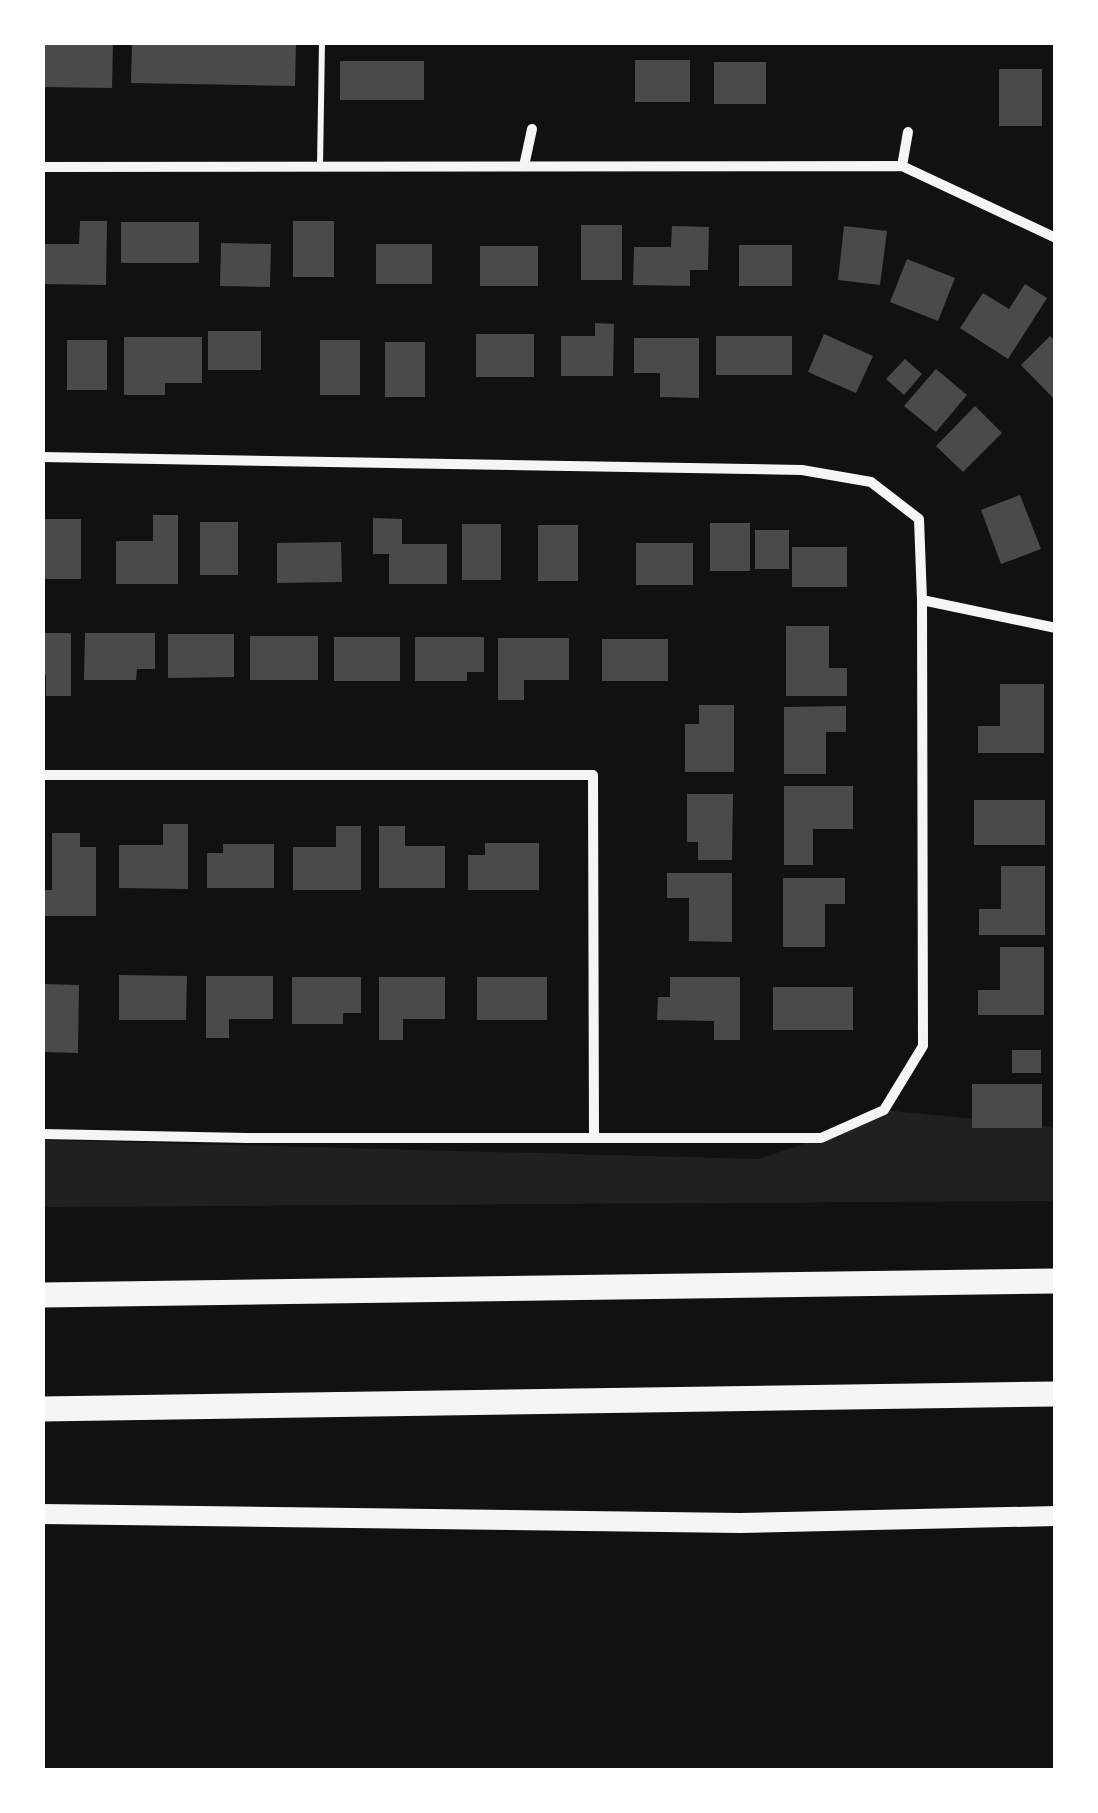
<svg xmlns="http://www.w3.org/2000/svg" width="1098" height="1813" font-family="'Roboto Condensed',sans-serif">
	<style>
		.green { fill: #202020 }
		.building { fill: #4a4a4a }
		.lines { fill: none; stroke-linecap: round; stroke-linejoin: round }
		.service { stroke: #f5f5f5; stroke-width: 6 }
		.minor { stroke: #f5f5f5; stroke-width: 10 }
		.secondary { stroke: #f5f5f5; stroke-width: 20 }
		.motorway { stroke: #f5f5f5; stroke-width: 25 }
	</style>
	<rect width="100%" height="100%" fill="#111"/>
	<polygon class="green" points="884,1110 1055,1127 1055,1201 43,1207 43,1140 758,1159 821,1138"/>
	<g class="building">
		<polygon points="42,42 113,42 112,88 42,87"/>
		<polygon points="132,42 296,42 295,86 131,83"/>
		<rect x="635" y="60" width="55" height="42"/>
		<rect x="340" y="61" width="84" height="39"/>
		<rect x="714" y="62" width="52" height="42"/>
		<rect x="999" y="69" width="43" height="57"/>
		<polygon points="80,221 107,221 106,285 42,284 42,244 79,244"/>
		<rect x="293" y="221" width="41" height="56"/>
		<rect x="121" y="222" width="78" height="41"/>
		<rect x="581" y="225" width="41" height="55"/>
		<polygon points="672,226 709,227 708,270 690,270 690,286 633,285 634,247 671,247"/>
		<polygon points="844,226 887,231 880,285 838,280"/>
		<polygon points="221,243 271,244 270,287 220,286"/>
		<rect x="376" y="244" width="56" height="40"/>
		<rect x="739" y="245" width="53" height="41"/>
		<rect x="480" y="246" width="58" height="40"/>
		<polygon points="907,259 955,278 938,321 890,302"/>
		<polygon points="1025,284 1047,298 1008,359 960,328 983,293 1009,309"/>
		<polygon points="595,323 614,324 613,376 561,376 561,336 595,336"/>
		<rect x="208" y="331" width="53" height="39"/>
		<rect x="476" y="334" width="58" height="43"/>
		<polygon points="824,334 873,356 856,393 808,372"/>
		<rect x="716" y="336" width="76" height="39"/>
		<polygon points="1050,336 1056,342 1056,401 1021,365"/>
		<polygon points="124,337 202,337 202,383 165,383 165,395 124,395"/>
		<polygon points="634,338 699,338 699,398 660,397 660,373 634,373"/>
		<rect x="67" y="340" width="40" height="50"/>
		<rect x="320" y="340" width="40" height="55"/>
		<rect x="385" y="342" width="40" height="55"/>
		<polygon points="905,359 922,374 904,395 886,379"/>
		<polygon points="936,369 967,395 936,432 904,406"/>
		<polygon points="975,406 1002,433 963,472 936,446"/>
		<polygon points="1020,495 1041,549 1001,564 981,510"/>
		<polygon points="153,515 178,515 178,584 116,584 116,541 153,541"/>
		<polygon points="373,518 402,519 402,544 447,544 447,584 389,584 389,554 373,554"/>
		<rect x="42" y="519" width="39" height="60"/>
		<rect x="200" y="522" width="38" height="53"/>
		<rect x="710" y="523" width="40" height="48"/>
		<rect x="462" y="524" width="39" height="56"/>
		<rect x="538" y="525" width="40" height="56"/>
		<rect x="755" y="530" width="34" height="39"/>
		<polygon points="341,542 342,582 277,583 277,543"/>
		<rect x="636" y="543" width="57" height="42"/>
		<rect x="792" y="547" width="55" height="40"/>
		<polygon points="786,626 829,626 829,668 847,668 847,696 786,696"/>
		<polygon points="42,633 71,633 71,696 46,696 46,675 42,675"/>
		<polygon points="85,633 155,633 155,669 137,669 136,680 84,680"/>
		<polygon points="168,634 234,634 234,677 168,678"/>
		<rect x="250" y="636" width="68" height="44"/>
		<rect x="334" y="637" width="66" height="44"/>
		<polygon points="415,637 484,637 484,672 467,672 467,681 415,681"/>
		<polygon points="498,638 569,638 569,680 524,680 524,700 498,700"/>
		<rect x="602" y="639" width="66" height="42"/>
		<polygon points="1000,684 1044,684 1044,753 978,753 978,726 1000,726"/>
		<polygon points="699,705 734,705 734,772 685,772 685,724 699,724"/>
		<polygon points="846,706 846,732 826,732 826,774 784,774 784,707"/>
		<polygon points="784,786 853,786 853,829 813,829 813,865 784,865"/>
		<polygon points="687,794 733,794 732,860 698,860 698,842 687,842"/>
		<rect x="974" y="800" width="71" height="45"/>
		<polygon points="163,824 188,824 188,889 119,888 119,845 163,845"/>
		<polygon points="336,826 361,826 361,890 293,890 293,847 336,847"/>
		<polygon points="379,826 405,826 405,846 445,846 445,888 379,888"/>
		<polygon points="52,833 80,833 80,847 96,847 96,916 42,916 42,890 52,890"/>
		<polygon points="485,843 539,843 539,890 468,890 468,855 485,855"/>
		<polygon points="223,844 274,844 274,888 207,888 207,853 223,853"/>
		<polygon points="1001,866 1045,866 1045,935 979,935 979,909 1001,909"/>
		<polygon points="667,873 732,873 732,942 689,941 689,898 667,898"/>
		<polygon points="783,878 845,878 845,904 825,904 825,947 783,947"/>
		<polygon points="1000,947 1044,947 1044,1015 978,1015 978,990 1000,990"/>
		<polygon points="119,975 187,976 186,1020 119,1020"/>
		<polygon points="206,976 273,976 273,1019 229,1019 229,1038 206,1038"/>
		<polygon points="292,977 361,977 361,1013 343,1013 343,1024 292,1024"/>
		<polygon points="379,977 445,977 445,1019 403,1019 403,1040 379,1040"/>
		<rect x="477" y="977" width="70" height="43"/>
		<polygon points="670,977 740,977 740,1040 714,1040 714,1021 657,1020 658,997 670,997"/>
		<polygon points="42,984 79,985 78,1053 42,1052"/>
		<rect x="773" y="987" width="80" height="43"/>
		<rect x="1012" y="1050" width="29" height="23"/>
		<rect x="972" y="1084" width="70" height="44"/>
	</g>
	<g class="lines">
		<polyline class="service" points="320,166 322,42"/>
		<g class="minor">
			<polyline points="524,166 532,129"/>
			<polyline points="902,166 908,132"/>
			<polyline points="42,167 902,166 1056,238"/>
			<polyline points="42,457 802,470 871,482 919,519 922,600 1056,628"/>
			<polyline points="42,775 593,775 594,1137"/>
			<polyline points="42,1134 248,1138 821,1138 884,1110 923,1046 922,600"/>
		</g>
		<polyline class="secondary" points="42,1514 741,1523 1056,1516"/>
		<g class="motorway">
			<polyline points="42,1295 1056,1281"/>
			<polyline points="42,1409 1056,1394"/>
		</g>
	</g>
	<rect width="1098" height="1813" fill="none" stroke="#ffffff" stroke-width="90"/>
</svg>
